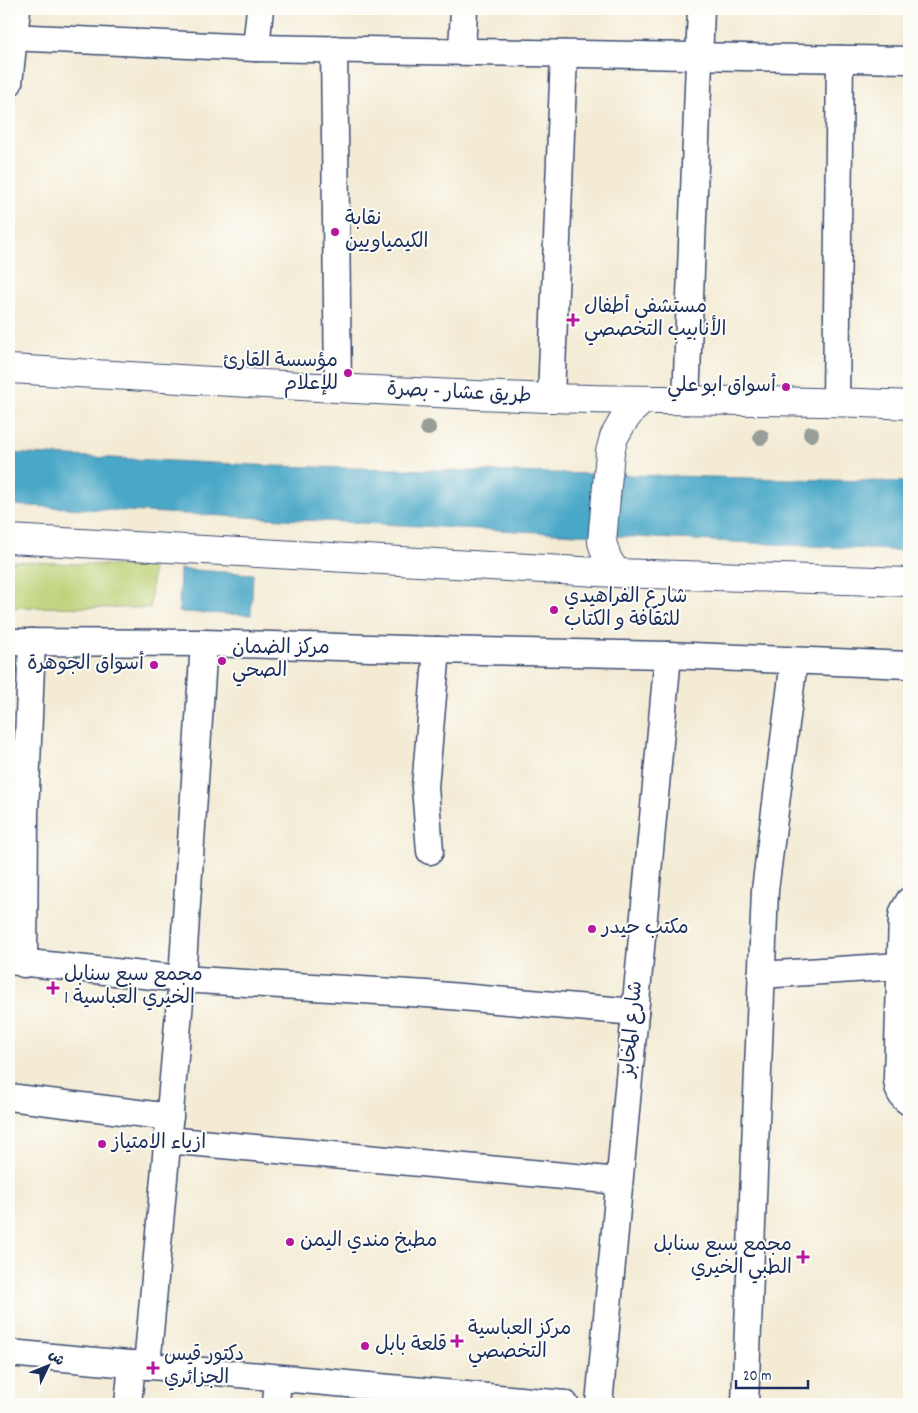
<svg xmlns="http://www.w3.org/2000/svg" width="918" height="1413" font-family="Dekko,'Playpen Sans Arabic',sans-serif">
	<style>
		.green { fill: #bbd074; stroke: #6b8069 }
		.water { fill: #48a7c7; stroke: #326b92 }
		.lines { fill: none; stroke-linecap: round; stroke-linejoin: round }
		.minor-casing { stroke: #3b4b70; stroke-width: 29 }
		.major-casing { stroke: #3b4b70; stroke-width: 30 }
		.minor { stroke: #fff; stroke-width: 26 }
		.major { stroke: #fff; stroke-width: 28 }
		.tree { fill: #979e97 }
		.poi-dot { fill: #b5179e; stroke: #fdfcf7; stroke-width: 2 }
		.labels { text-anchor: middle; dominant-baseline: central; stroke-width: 4; stroke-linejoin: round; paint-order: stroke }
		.poi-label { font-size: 20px; fill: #1b2f5e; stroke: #fdfcf7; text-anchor: start }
		.street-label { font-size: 20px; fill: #1b2f5e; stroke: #fdfcf7 }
	</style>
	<rect width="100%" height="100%" fill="#fdfcf7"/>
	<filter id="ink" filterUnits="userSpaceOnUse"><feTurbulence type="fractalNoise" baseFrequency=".02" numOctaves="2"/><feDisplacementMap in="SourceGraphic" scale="10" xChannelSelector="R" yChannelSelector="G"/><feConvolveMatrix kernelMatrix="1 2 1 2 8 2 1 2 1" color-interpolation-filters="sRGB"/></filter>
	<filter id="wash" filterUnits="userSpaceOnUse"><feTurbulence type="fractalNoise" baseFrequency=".0096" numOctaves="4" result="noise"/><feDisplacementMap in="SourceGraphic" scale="20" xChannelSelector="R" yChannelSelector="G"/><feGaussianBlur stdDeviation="1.12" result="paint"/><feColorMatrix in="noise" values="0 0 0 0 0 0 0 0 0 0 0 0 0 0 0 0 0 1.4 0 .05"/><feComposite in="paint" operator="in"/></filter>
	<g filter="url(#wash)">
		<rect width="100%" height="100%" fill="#f3ebd4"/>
		<polygon class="green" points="9,561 153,567 150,608 9,607"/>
		<g class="water">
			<polygon points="9,453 274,466 909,482 909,551 9,505"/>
			<polygon points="180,569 253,574 251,615 179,612"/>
		</g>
	</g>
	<g filter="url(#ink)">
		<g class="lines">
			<defs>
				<g id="minor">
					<polyline points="9,37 256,48 909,60"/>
					<polyline points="256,48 260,9"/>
					<polyline points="334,49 338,388"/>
					<polyline points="462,51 464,9"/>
					<polyline points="9,83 17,9"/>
					<polyline points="551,398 564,54"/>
					<polyline points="686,401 701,9"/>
					<polyline points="836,401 840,59"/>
					<polyline points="9,642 204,643 437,650 668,655 909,665"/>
					<polyline points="430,851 425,787 437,650"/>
					<path d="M909,901L903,912L902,918L897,1077C897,1087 899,1096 909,1102"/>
					<polyline points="9,961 182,979 426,994 635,1012"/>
					<polyline points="24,964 25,814 32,642"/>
					<polyline points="761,975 900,966"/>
					<polyline points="9,1097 170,1117"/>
					<polyline points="167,1140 619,1181"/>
					<polyline points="9,1353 565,1404"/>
					<polyline points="147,1366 182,979 204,643"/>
					<polyline points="128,1404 132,1364"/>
					<polyline points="276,1404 278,1378"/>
					<polyline points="599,1404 668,655"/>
					<polyline points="745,1404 765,890 794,661"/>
				</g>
				<g id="major">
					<path d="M9,369C190,379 370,392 552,398C671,402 790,399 909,405"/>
					<polyline points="9,539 616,573 909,582"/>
					<polyline points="616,573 607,558 602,542 610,452 614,437 622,423 631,411 643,400"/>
				</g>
			</defs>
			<use href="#minor" class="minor-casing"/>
			<use href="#major" class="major-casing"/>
			<use href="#minor" class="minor"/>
			<use href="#major" class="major"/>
		</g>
		<g class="tree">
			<circle cx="428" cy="428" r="8"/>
			<circle cx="811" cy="434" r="8"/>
			<circle cx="761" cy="437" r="8"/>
		</g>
	</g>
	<g class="poi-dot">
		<circle cx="335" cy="232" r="5"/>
		<path d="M570.5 312.5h5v5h5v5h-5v5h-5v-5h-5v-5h5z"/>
		<circle cx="348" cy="373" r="5"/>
		<circle cx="786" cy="387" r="5"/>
		<circle cx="554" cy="610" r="5"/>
		<circle cx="222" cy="661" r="5"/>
		<circle cx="154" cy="665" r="5"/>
		<circle cx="592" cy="929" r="5"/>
		<path d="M50.5 980.5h5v5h5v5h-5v5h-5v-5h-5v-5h5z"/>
		<circle cx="102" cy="1144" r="5"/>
		<circle cx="290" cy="1242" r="5"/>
		<path d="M800.5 1249.5h5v5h5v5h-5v5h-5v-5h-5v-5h5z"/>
		<path d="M454.5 1333.5h5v5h5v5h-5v5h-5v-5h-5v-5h5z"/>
		<circle cx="365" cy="1346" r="5"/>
		<path d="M150.5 1360.5h5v5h5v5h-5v5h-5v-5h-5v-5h5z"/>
	</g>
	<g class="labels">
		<g class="poi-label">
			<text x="345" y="220">نقابة<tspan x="345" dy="23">الكيمياويين</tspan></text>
			<text x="584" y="308">مستشفى أطفال<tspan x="584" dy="23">الأنابيب التخصصي</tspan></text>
			<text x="338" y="362" text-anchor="end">مؤسسة القارئ<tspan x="338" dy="23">للإعلام</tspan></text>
			<text x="776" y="387" text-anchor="end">أسواق ابو علي</text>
			<text x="564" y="598">شارع الفراهيدي<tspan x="564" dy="23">للثقافة و الكتاب</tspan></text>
			<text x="232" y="649">مركز الضمان<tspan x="232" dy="23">الصحي</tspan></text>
			<text x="144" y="665" text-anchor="end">أسواق الجوهرة</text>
			<text x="602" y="929">مكتب حيدر</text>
			<text x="64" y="976">مجمع سبع سنابل<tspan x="64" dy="23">الخيري العباسية 1</tspan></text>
			<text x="112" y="1144">ازياء الامتياز</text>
			<text x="300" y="1242">مطبخ مندي اليمن</text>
			<text x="792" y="1246" text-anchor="end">مجمع سبع سنابل<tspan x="792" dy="23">الطبي الخيري</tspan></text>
			<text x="468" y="1330">مركز العباسية<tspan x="468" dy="23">التخصصي</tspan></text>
			<text x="375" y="1346">قلعة بابل</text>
			<text x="164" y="1356">دكتور قيس<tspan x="164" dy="23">الجزائري</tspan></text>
		</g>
		<g class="street-label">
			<text transform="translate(459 394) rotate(3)">طريق عشار - بصرة</text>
			<text transform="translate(633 1029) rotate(-85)">شارع المخابز</text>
		</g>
	</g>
	<rect width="918" height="1413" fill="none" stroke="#fdfcf7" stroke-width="30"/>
	<g transform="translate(48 1366) rotate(47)" stroke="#fdfcf7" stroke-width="4" paint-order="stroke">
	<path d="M0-4L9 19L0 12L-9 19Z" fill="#1b2f5e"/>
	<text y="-8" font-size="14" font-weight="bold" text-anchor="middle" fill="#1b2f5e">ش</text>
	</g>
	<path d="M736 1380v8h72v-8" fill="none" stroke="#1b2f5e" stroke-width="2.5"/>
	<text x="743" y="1380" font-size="15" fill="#1b2f5e" stroke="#fdfcf7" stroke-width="4" paint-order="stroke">20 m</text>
</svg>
